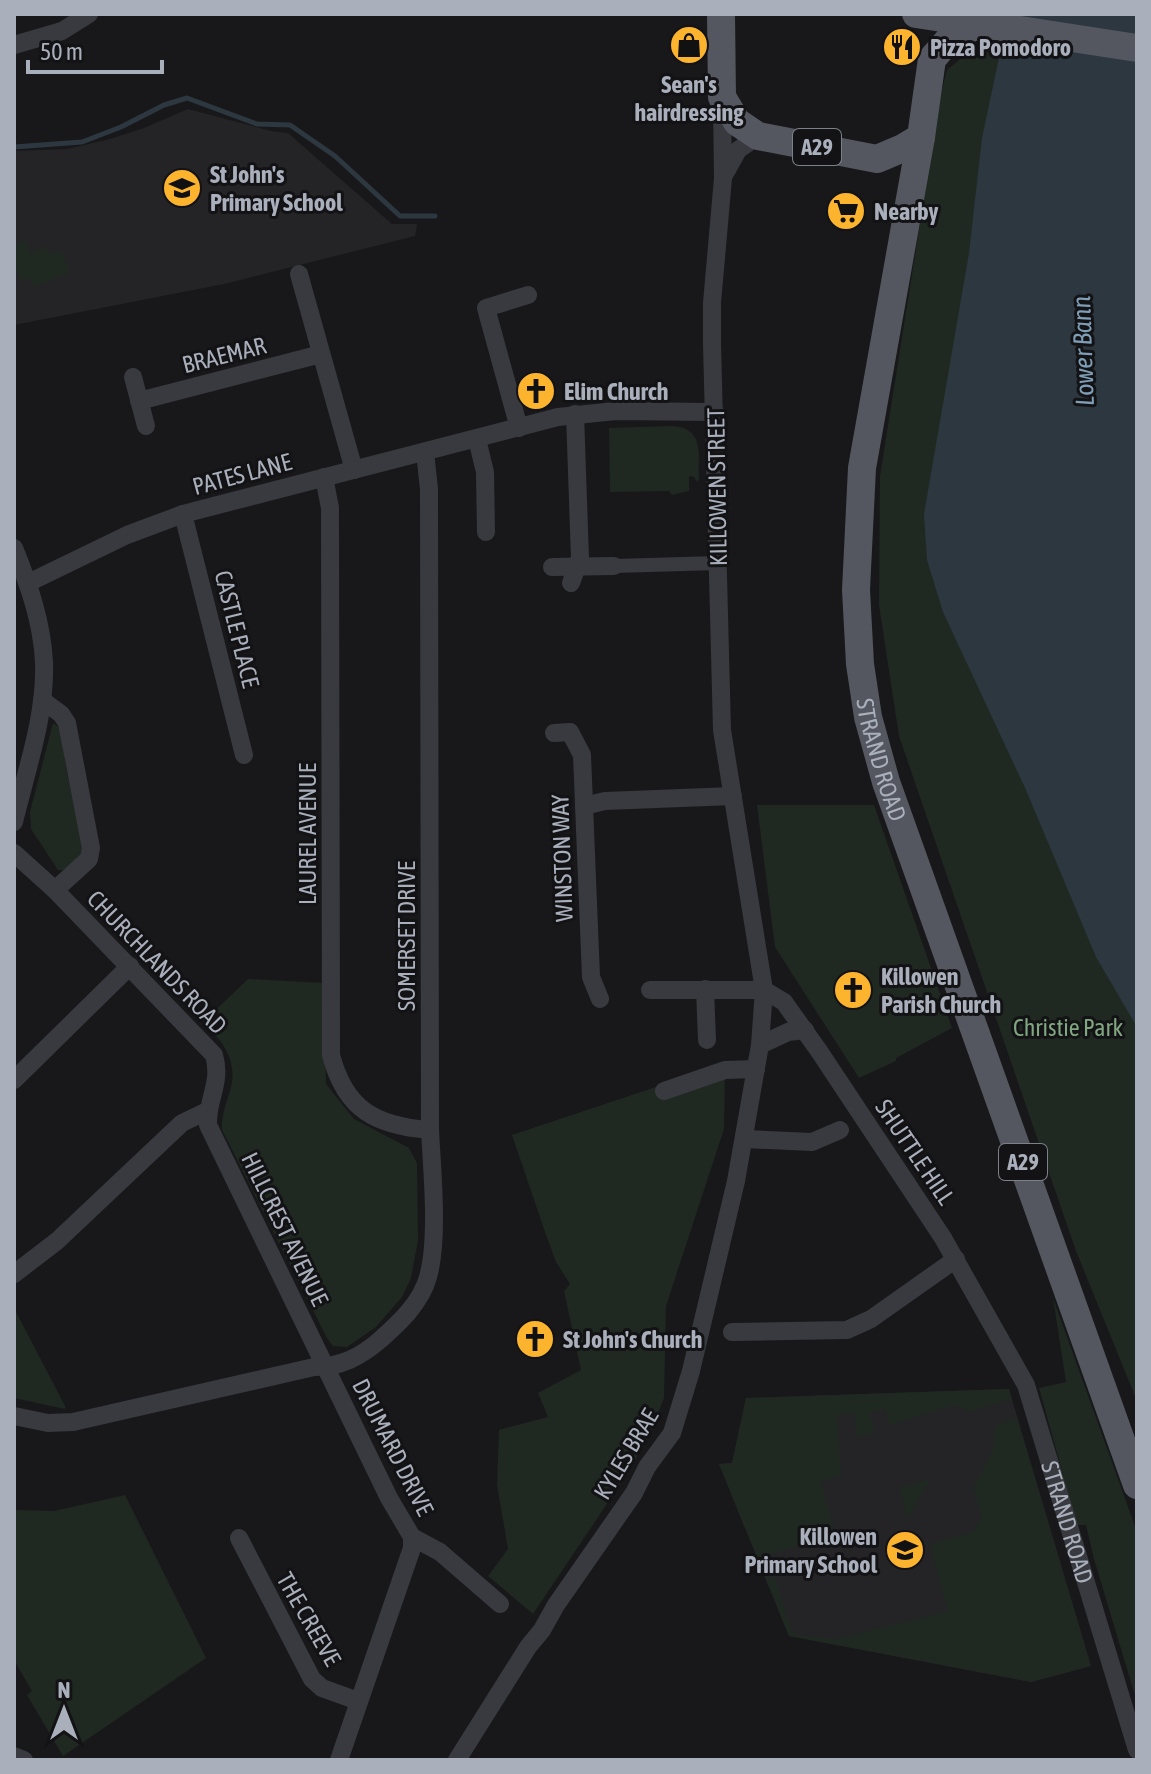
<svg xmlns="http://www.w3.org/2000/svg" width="1151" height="1774" font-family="'Asap Condensed',sans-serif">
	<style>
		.built { fill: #242427 }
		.green { fill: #1f2921 }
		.water { fill: #2d373f }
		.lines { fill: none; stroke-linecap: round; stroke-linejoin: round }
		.stream { stroke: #2d373f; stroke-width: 5 }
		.pedestrian { stroke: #393a3f; stroke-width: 14 }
		.minor { stroke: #393a3f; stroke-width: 18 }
		.primary { stroke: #54575f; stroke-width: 28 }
		.labels { text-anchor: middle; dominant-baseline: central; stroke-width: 6; stroke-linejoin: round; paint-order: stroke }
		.shield { fill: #131315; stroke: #7c8089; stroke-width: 2 }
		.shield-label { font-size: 22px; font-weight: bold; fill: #a9afbb }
		.poi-label { font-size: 24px; font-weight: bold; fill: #a9afbb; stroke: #131315; text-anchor: start }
		.street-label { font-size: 24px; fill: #a9afbb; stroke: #131315 }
		.park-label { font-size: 24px; fill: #80a781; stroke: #131315 }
		.water-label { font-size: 26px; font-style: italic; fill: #7f9eb7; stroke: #131315 }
	</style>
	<rect width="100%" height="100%" fill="#18181a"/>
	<g class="built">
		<polygon points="188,109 271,131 288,133 392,224 417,224 415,236 224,284 14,325 14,151 67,149 110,139 144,128"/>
		<polygon points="1009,1389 1091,1666 1031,1682 789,1636 719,1464 732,1463 746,1398"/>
	</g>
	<g class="green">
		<polygon points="982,41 1006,46 1137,973 1137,1401 1076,1251 899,736 879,605 880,476 940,98 947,70"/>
		<polygon points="25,240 30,253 46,247 49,254 61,250 70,273 33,287 30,278 21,281 14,264 14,241 16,244"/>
		<path d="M672,426C705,428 698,454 699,479L697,482L694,477L689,476V491L672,495L669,491L610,492L609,428Z"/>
		<polygon points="53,723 60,728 67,773 83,845 82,856 64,870 58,870 31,829 30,812"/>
		<polygon points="757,805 874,805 952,1028 896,1058 896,1061 859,1078 775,947"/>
		<path d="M248,979L324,983L326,1084L354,1119L409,1148L417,1163L418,1240L411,1278L402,1297L376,1327L347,1347L333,1346L327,1338L222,1130C221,1116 226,1104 230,1091C239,1062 223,1041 203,1022Z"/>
		<polygon points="725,1064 724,1129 666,1306 664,1398 649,1436 627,1474 533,1614 488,1576 508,1549 497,1485 499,1430 548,1417 538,1393 581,1370 564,1291 570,1284 556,1262 545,1232 512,1135"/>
		<polygon points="1053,1298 1137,1532 1137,1702 1094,1559 1086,1525 1077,1525 1039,1388 1066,1382"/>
		<polygon points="14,1308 65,1406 65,1409 14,1398"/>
		<path d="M1009,1389L1012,1399L968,1412L956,1405L890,1425L885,1409L870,1413L875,1433L856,1437L855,1413L837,1414L841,1475L821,1482L836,1534L768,1555L793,1634L834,1639L948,1611L931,1550L935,1542L973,1532L982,1516L973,1488C979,1476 986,1465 991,1453C1000,1431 982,1427 1017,1418L1091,1666L1031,1682L789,1636L719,1464L732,1463L746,1398Z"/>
		<polygon points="930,1479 908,1518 899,1488"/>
		<polygon points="125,1495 206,1658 63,1756 27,1695 32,1691 14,1660 14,1510 54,1511"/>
	</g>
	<polygon class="water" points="1012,14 1137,14 1137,1027 1096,957 1026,790 943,612 927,560 924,514 969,253 982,138 1000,53"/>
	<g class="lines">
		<polyline class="stream" points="14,147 82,142 121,127 164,105 187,98 257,124 290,125 335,156 400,216 435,216"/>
		<polyline class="pedestrian" points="614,566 718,563"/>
		<g class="minor">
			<polyline points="14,45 62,31 89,14"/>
			<polyline points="724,175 738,150 758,136"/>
			<polyline points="299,274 354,470"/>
			<polyline points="133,377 146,426"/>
			<polyline points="139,401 321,354"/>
			<polyline points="519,428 486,308 528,295"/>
			<polyline points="477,439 485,472 486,532"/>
			<path d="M324,477L330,508L331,1055C345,1109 375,1126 430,1130"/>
			<polyline points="183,514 244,755"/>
			<path d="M14,548C29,585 42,622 44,662C46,716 26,771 14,822"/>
			<polyline points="552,567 614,566"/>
			<polyline points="28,583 127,535 183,514 558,417 615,411 715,412"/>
			<polyline points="571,583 580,558 575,414"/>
			<polyline points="42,700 61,714 67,723 91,848 89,859 55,890"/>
			<polyline points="554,733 570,732 582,755 591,977 600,999"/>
			<polyline points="584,806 605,801 733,796"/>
			<path d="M14,853L55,890L214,1055C222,1083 207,1098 208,1125L389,1498L412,1537V1548L339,1760"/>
			<polyline points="705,989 707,1040"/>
			<path id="s1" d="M650,990H764L784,1002L819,1051L943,1238L1026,1385L1137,1750"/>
			<polyline points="760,1045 788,1032 805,1030"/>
			<polyline points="14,1080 130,966"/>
			<polyline points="664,1091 725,1070 756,1069"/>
			<polyline points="744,1139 812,1142 840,1130"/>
			<polyline points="14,1274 57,1241 182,1123 207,1111"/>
			<polyline points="732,1332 847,1330 871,1319 956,1259"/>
			<path d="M14,1416L48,1423L73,1422L314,1367C341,1367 360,1357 380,1340C399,1323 421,1303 428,1277C439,1238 432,1171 430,1130L429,489L425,452"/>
			<polyline points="412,1537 440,1552 500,1604"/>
			<polyline points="239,1538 312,1679 322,1688 358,1701"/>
			<polyline points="14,1756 24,1760"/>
			<polyline points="457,1760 528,1647 542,1630 556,1605 634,1493 647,1467 672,1433 691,1371 736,1181 760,1045 764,990 722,730 712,344 712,303 723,178 722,102"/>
		</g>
		<g class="primary">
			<polyline points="721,14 722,97 737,122 758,136 877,159 903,148 921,137"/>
			<polyline points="916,14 1137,48"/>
			<path id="s2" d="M978,25L952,36L932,59L921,137L862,468L856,590L860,664L868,717L886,782L1137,1485"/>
		</g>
	</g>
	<defs>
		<symbol id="shop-disc" viewBox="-11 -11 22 22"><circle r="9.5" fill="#fcb32e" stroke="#131315"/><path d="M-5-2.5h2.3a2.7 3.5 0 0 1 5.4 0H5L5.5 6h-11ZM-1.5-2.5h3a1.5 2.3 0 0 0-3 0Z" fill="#111"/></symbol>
		<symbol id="restaurant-disc" viewBox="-11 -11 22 22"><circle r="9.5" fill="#fcb32e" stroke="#131315"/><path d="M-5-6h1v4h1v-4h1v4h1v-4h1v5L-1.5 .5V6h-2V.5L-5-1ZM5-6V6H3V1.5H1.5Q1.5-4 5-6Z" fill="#111"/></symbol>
		<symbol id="school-disc" viewBox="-11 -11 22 22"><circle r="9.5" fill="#fcb32e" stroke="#131315"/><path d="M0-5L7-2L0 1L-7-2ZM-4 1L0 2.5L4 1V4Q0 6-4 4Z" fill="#111"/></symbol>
		<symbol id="supermarket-disc" viewBox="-11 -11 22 22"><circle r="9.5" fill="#fcb32e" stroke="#131315"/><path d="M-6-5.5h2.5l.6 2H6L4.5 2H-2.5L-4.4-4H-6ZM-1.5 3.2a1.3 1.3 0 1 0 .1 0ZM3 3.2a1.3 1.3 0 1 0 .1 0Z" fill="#111"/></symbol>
		<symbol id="church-disc" viewBox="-11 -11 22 22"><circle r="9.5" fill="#fcb32e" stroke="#131315"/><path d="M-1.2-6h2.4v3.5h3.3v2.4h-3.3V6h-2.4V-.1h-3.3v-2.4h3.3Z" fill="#111"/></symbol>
	</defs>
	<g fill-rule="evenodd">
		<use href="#shop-disc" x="667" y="23" width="44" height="44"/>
		<use href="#restaurant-disc" x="880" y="25" width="44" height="44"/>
		<use href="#school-disc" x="160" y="166" width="44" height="44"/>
		<use href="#supermarket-disc" x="824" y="189" width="44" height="44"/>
		<use href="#church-disc" x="514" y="369" width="44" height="44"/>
		<use href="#church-disc" x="831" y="968" width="44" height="44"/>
		<use href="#church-disc" x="513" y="1317" width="44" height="44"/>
		<use href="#school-disc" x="883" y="1528" width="44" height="44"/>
	</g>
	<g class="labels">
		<g class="shield">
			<rect x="793" y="129" width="48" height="36" rx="6"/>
			<rect x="999" y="1144" width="48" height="36" rx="6"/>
		</g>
		<g class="shield-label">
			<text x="817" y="147">A29</text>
			<text x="1023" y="1162">A29</text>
		</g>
		<g class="poi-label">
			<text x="930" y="47">Pizza Pomodoro</text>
			<text x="689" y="84" text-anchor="middle">Sean's<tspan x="689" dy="28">hairdressing</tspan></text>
			<text x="210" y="174">St John's<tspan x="210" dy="28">Primary School</tspan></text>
			<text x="874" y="211">Nearby</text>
			<text x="564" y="391">Elim Church</text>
			<text x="881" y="976">Killowen<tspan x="881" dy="28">Parish Church</tspan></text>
			<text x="563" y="1339">St John's Church</text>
			<text x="877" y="1536" text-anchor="end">Killowen<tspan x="877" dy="28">Primary School</tspan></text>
		</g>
		<g class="street-label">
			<text transform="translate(224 355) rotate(-14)">BRAEMAR</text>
			<text transform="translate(242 474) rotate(-15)">PATES LANE</text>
			<text transform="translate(717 487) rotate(-91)">KILLOWEN STREET</text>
			<text transform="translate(237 629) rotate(76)">CASTLE PLACE</text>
			<text stroke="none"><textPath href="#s2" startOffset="768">STRAND ROAD</textPath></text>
			<text transform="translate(307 834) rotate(-90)">LAUREL AVENUE</text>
			<text transform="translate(562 858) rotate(-92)">WINSTON WAY</text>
			<text transform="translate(406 936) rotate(-90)">SOMERSET DRIVE</text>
			<text transform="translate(157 962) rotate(46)">CHURCHLANDS ROAD</text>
			<text transform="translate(915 1152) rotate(56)">SHUTTLE HILL</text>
			<text transform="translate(285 1229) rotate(64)">HILLCREST AVENUE</text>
			<text transform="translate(393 1447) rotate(63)">DRUMARD DRIVE</text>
			<text transform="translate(626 1454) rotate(-59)">KYLES BRAE</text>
			<text stroke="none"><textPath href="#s1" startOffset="734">STRAND ROAD</textPath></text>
			<text transform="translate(309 1619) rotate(60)">THE CREEVE</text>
		</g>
		<g class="park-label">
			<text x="1068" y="1027">Christie Park</text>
		</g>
		<g class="water-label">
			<text transform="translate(1083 351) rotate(-92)">Lower Bann</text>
		</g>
	</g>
	<rect width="1151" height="1774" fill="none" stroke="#a9afbb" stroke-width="32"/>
	<g transform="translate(64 1710)" stroke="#131315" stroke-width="6" paint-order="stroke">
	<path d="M0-6L14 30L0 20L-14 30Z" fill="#a9afbb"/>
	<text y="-12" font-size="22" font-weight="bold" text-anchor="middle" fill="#a9afbb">N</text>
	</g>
	<path d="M28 60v12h134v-12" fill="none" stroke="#a9afbb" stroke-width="4"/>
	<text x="40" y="60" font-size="24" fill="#a9afbb" stroke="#131315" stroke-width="6" paint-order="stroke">50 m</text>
</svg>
